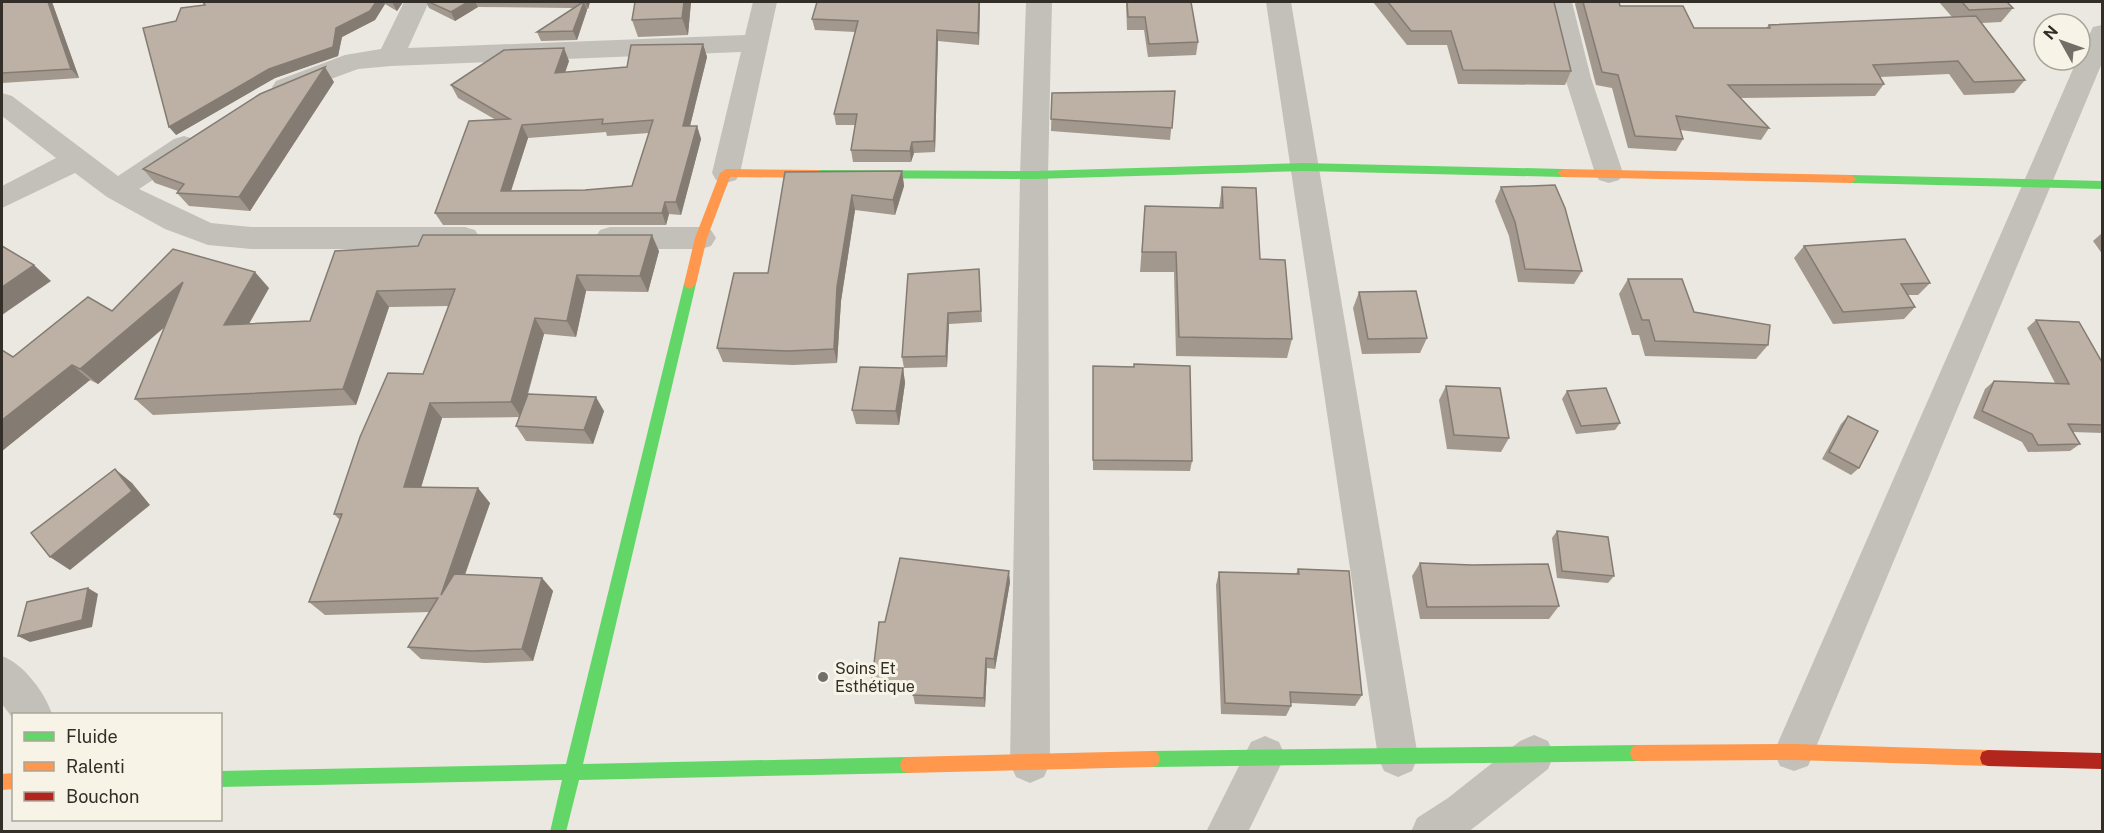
<svg xmlns="http://www.w3.org/2000/svg" width="2104" height="833" font-family="'Public Sans',sans-serif">
	<style>
		.lines { fill: none; stroke-linecap: round; stroke-linejoin: round }
		.street { fill: #c3c0b9; fill-rule: evenodd }
		.fast { fill: #63d668; fill-rule: evenodd }
		.slow { fill: #ff974d; fill-rule: evenodd }
		.jam { fill: #b3261e; fill-rule: evenodd }
		.wall { fill: #a2988d; fill-rule: evenodd }
		.shaded-wall { fill: #847c73 }
		.building { fill: #bcb1a4; stroke: #847c73; stroke-width: 1.5; fill-rule: evenodd }
		.poi-dot { fill: #736f68; stroke: #f7f4e7; stroke-width: 2 }
		.labels { text-anchor: middle; dominant-baseline: central; stroke-width: 6; stroke-linejoin: round; paint-order: stroke }
		.poi-label { font-size: 16px; fill: #332e28; stroke: #f7f4e7; text-anchor: start }
	</style>
	<rect width="100%" height="100%" fill="#eae8e0"/>
	<g class="lines">
		<g class="street">
			<polygon points="404,2 429,2 408,48 745,35 753,2 777,2 740,173 736,180 726,183 716,180 712,173 741,52 391,66 358,69 285,96 276,93 272,87 276,81 345,55 381,49"/>
			<polygon points="1026,2 1052,2 1048,175 1050,763 1044,777 1030,783 1016,777 1010,763 1020,175"/>
			<polygon points="1266,2 1291,2 1418,757 1412,771 1398,777 1384,771 1378,757"/>
			<polygon points="1547,2 1572,2 1591,78 1623,173 1619,180 1609,183 1599,180 1595,173 1565,78"/>
			<polygon points="2102,25 2102,63 1808,766 1794,771 1780,766 1774,752 1780,738 2077,60 2080,60 2080,54 2093,27"/>
			<polygon points="2,93 12,96 118,176 174,139 184,136 194,139 198,146 194,153 139,189 211,223 251,227 465,227 475,230 480,238 475,246 465,249 251,249 208,245 165,229 107,197 75,173 2,208 2,186 56,158 2,116"/>
			<polygon points="610,227 701,227 711,230 716,238 711,246 701,249 610,249 600,246 595,238 600,230"/>
			<path d="M2,656C24,664 45,693 52,714H14V720L2,704Z"/>
			<polygon points="1534,735 1548,741 1554,755 1548,769 1476,826 1468,832 1411,832 1417,818 1448,798 1520,741"/>
			<polygon points="1265,736 1279,742 1285,756 1248,832 1206,832 1251,742"/>
		</g>
		<g class="fast">
			<polygon points="1304,163 1563,169 1569,173 1563,177 1304,171 1034,179 819,178 813,174 819,170 1034,171"/>
			<polygon points="1851,175 2102,181 2102,189 1851,183 1845,179"/>
			<polygon points="690,279 696,284 583,764 908,757 914,759 916,765 914,771 908,773 579,780 566,832 550,832 562,780 220,787 220,771 566,764 684,284"/>
			<polygon points="1638,745 1644,747 1646,753 1644,759 1638,761 1152,767 1146,765 1144,759 1146,753 1152,751"/>
		</g>
		<g class="slow">
			<polygon points="726,169 819,170 825,174 819,178 730,177 707,238 696,284 690,289 686,287 684,284 695,238 720,173"/>
			<polygon points="1563,169 1851,175 1857,179 1851,183 1563,177 1557,173"/>
			<polygon points="1794,744 1988,750 1994,752 1996,758 1994,764 1988,766 1794,760 1638,761 1632,759 1630,753 1632,747 1638,745"/>
			<polygon points="1152,751 1158,753 1160,759 1158,765 1152,767 908,773 902,771 900,765 902,759 908,757"/>
			<polygon points="14,773 14,789 2,790 2,774"/>
		</g>
		<polygon class="jam" points="1988,750 2102,753 2102,769 1988,766 1982,764 1980,758 1982,752"/>
	</g>
	<g class="wall">
		<polygon points="2,2 52,2 79,78 2,83"/>
		<polygon points="203,2 403,2 397,11 385,4 375,20 342,37 338,56 275,78 176,135 176,21 205,5"/>
		<polygon points="426,2 590,2 588,9 587,9 587,10 577,40 541,41 537,32 573,8 478,7 455,21 429,8"/>
		<polygon points="635,2 691,2 688,35 638,37 632,20"/>
		<polygon points="817,2 980,2 979,45 938,41 935,152 914,153 911,162 853,162 851,150 855,125 836,125 834,114 855,32 815,30 812,19"/>
		<polygon points="1126,2 1191,2 1198,42 1196,55 1148,57 1144,30 1127,30"/>
		<polygon points="1373,2 1554,2 1571,71 1565,85 1458,84 1447,45 1407,45"/>
		<polygon points="1576,2 1619,2 1620,6 1694,28 1766,28 1769,25 1952,17 1939,2 2007,2 2013,8 2001,22 1982,23 2025,80 2014,93 1964,95 1949,74 1880,77 1884,84 1875,96 1740,98 1769,128 1761,140 1680,130 1683,139 1676,151 1628,148 1612,88 1596,85 1575,4"/>
		<path d="M703,44L707,57L690,126H697L701,139L681,215L669,214L666,225H443L435,213L496,120L458,98L451,85L569,61L565,73L627,67ZM606,132L607,136L649,133L632,186L585,190L511,191L528,138Z"/>
		<polygon points="334,82 250,211 189,206 177,193 178,191 155,183 143,169"/>
		<polygon points="1175,91 1170,140 1051,131 1052,93"/>
		<polygon points="902,171 904,186 895,215 855,210 841,301 837,363 793,365 723,362 717,348 768,273 785,172"/>
		<polygon points="1222,187 1260,259 1292,339 1287,358 1176,356 1174,272 1140,272 1145,206 1219,208"/>
		<polygon points="1501,187 1582,271 1574,284 1518,282 1509,236 1495,201"/>
		<polygon points="2102,233 2103,233 2103,255 2093,241"/>
		<polygon points="1804,246 1930,283 1918,295 1908,295 1915,307 1904,319 1833,324 1794,258"/>
		<polygon points="335,251 659,251 648,292 586,291 576,337 544,334 526,402 604,411 593,444 526,441 516,426 520,417 442,418 421,487 490,503 465,575 542,578 553,591 533,661 485,663 421,659 408,647 430,612 325,615 309,602 340,520 334,514 423,374 449,306 389,307 356,405 153,415 135,399 165,327 98,384 90,380 2,451 2,350 13,357 112,311 269,288 249,324 310,321"/>
		<polygon points="979,269 982,322 949,324 947,367 904,368 902,357"/>
		<polygon points="1628,279 1694,312 1768,345 1756,359 1645,356 1639,335 1632,335 1619,294"/>
		<polygon points="1359,292 1427,338 1420,353 1362,354 1353,308"/>
		<polygon points="2036,320 2103,364 2103,433 2073,432 2080,444 2070,451 2028,452 2022,442 1973,418 1985,389 1994,381 2055,383 2027,328"/>
		<polygon points="1093,366 1192,461 1190,471 1093,470"/>
		<polygon points="903,368 905,383 899,425 856,424 852,410"/>
		<polygon points="1446,386 1509,438 1501,452 1447,449 1439,400"/>
		<polygon points="1567,391 1620,423 1615,430 1576,434 1562,399"/>
		<polygon points="1848,416 1859,468 1851,475 1822,459 1841,424"/>
		<polygon points="1557,531 1614,576 1608,583 1557,578 1552,538"/>
		<polygon points="1420,563 1559,606 1549,619 1420,619 1412,576"/>
		<polygon points="1298,569 1362,695 1355,706 1291,703 1291,706 1286,716 1221,714 1216,585 1219,572 1296,574"/>
		<polygon points="1010,582 995,669 987,668 985,707 915,704 913,695 913,691 875,690 872,680 885,622"/>
	</g>
	<g class="shaded-wall">
		<polygon points="48,2 52,2 79,78 71,69"/>
		<polygon points="376,2 383,2 385,4 375,20 342,37 338,56 275,78 176,135 169,127 336,28"/>
		<polygon points="392,2 403,2 397,11"/>
		<polygon points="468,2 475,2 478,7 455,21 451,12"/>
		<polygon points="584,2 587,10 577,40 573,31"/>
		<polygon points="585,2 590,2 588,9"/>
		<polygon points="684,2 691,2 688,35 682,18"/>
		<polygon points="979,2 980,2 979,45 978,33"/>
		<polygon points="937,30 938,41 935,152 934,141"/>
		<polygon points="703,44 707,57 687,138 683,126"/>
		<polygon points="564,48 569,61 560,86 555,73"/>
		<polygon points="325,67 334,82 250,211 239,197"/>
		<polygon points="522,125 528,138 507,203 501,191"/>
		<polygon points="697,126 701,139 681,215 676,202"/>
		<polygon points="912,142 914,153 911,162 910,151"/>
		<polygon points="902,171 904,186 895,215 893,200"/>
		<polygon points="852,195 855,210 841,301 837,363 834,349 837,287"/>
		<polygon points="665,202 669,214 666,225 662,213"/>
		<polygon points="652,235 659,251 648,292 640,276"/>
		<polygon points="34,265 51,281 2,315 2,287"/>
		<polygon points="255,272 269,288 239,341 224,325"/>
		<polygon points="577,275 586,291 576,337 567,321"/>
		<polygon points="183,282 198,298 98,384 80,369"/>
		<polygon points="377,291 389,307 356,405 343,389"/>
		<polygon points="948,313 949,324 947,367 946,356"/>
		<polygon points="535,318 544,334 521,417 511,402"/>
		<polygon points="72,365 90,380 2,451 2,420"/>
		<polygon points="903,368 905,383 899,425 896,411"/>
		<polygon points="596,397 604,411 593,444 584,430"/>
		<polygon points="430,403 442,418 417,501 404,487"/>
		<polygon points="115,469 132,483 150,505 70,570 50,557"/>
		<polygon points="478,488 490,503 453,608 441,595"/>
		<polygon points="1009,571 1010,582 995,669 994,659"/>
		<polygon points="542,578 553,591 533,661 522,649"/>
		<polygon points="88,588 98,594 92,627 30,642 18,636"/>
		<polygon points="986,658 987,668 985,707 984,698"/>
	</g>
	<g class="building">
		<polygon points="2,2 48,2 71,69 2,73"/>
		<polygon points="203,2 376,2 370,11 336,28 333,47 269,69 169,127 143,28 176,21 181,8 205,5"/>
		<polygon points="429,2 468,2 451,12"/>
		<polygon points="584,2 573,31 537,32 583,2"/>
		<polygon points="635,2 684,2 682,18 632,20"/>
		<polygon points="817,2 979,2 978,33 937,30 934,141 912,142 910,151 851,150 857,114 834,114 858,21 812,19"/>
		<polygon points="1127,2 1191,2 1198,42 1149,44 1145,17 1128,17"/>
		<polygon points="1388,2 1554,2 1571,71 1463,70 1451,31 1411,31"/>
		<polygon points="1583,2 1619,2 1620,6 1683,6 1694,28 1770,28 1769,25 1976,16 2025,80 1974,82 1958,61 1873,65 1884,84 1728,85 1769,128 1676,116 1683,139 1635,136 1618,75 1602,72"/>
		<polygon points="1962,2 2007,2 2013,8 1969,10"/>
		<path d="M703,44L683,126H697L676,202H665L662,213H435L469,121L510,119L451,85L504,50L564,48L555,73L627,67L631,45ZM603,119L602,124L653,120L632,186L585,190L501,191L522,125Z"/>
		<polygon points="325,67 239,197 177,193 184,184 143,169 260,94"/>
		<polygon points="1175,91 1172,128 1051,119 1052,93"/>
		<polygon points="902,171 893,200 852,195 837,287 834,349 788,351 717,348 734,273 768,273 785,172"/>
		<polygon points="1555,185 1565,208 1582,271 1525,269 1515,222 1501,187"/>
		<polygon points="1222,187 1256,188 1260,259 1285,260 1292,339 1179,337 1176,252 1142,252 1145,206 1223,208"/>
		<polygon points="423,235 652,235 640,276 577,275 567,321 535,318 511,402 430,403 404,487 478,488 441,595 454,574 542,578 522,649 472,651 408,647 438,598 309,602 342,514 334,514 360,437 388,373 423,374 455,289 377,291 343,389 135,399 183,282 80,369 72,365 2,420 2,350 13,357 88,297 112,311 173,249 255,272 224,325 310,321 335,251 418,246"/>
		<polygon points="1905,239 1930,283 1901,284 1915,307 1843,312 1804,246"/>
		<polygon points="2,246 34,265 2,287"/>
		<polygon points="979,269 981,311 948,313 946,356 902,357 908,274"/>
		<polygon points="1628,279 1682,279 1694,312 1770,325 1768,345 1655,341 1649,320 1642,320"/>
		<polygon points="1416,291 1427,338 1368,339 1359,292"/>
		<polygon points="2036,320 2079,322 2103,364 2103,425 2068,424 2080,444 2038,445 2032,434 1982,411 1994,381 2069,384"/>
		<polygon points="1134,364 1190,366 1192,461 1093,460 1093,366 1134,367"/>
		<polygon points="860,367 903,368 896,411 852,410"/>
		<polygon points="1446,386 1500,388 1509,438 1454,435"/>
		<polygon points="1606,388 1620,423 1581,426 1567,391"/>
		<polygon points="528,394 596,397 584,430 516,426"/>
		<polygon points="1848,416 1878,431 1859,468 1829,452"/>
		<polygon points="115,469 132,491 50,557 31,533"/>
		<polygon points="1557,531 1608,537 1614,576 1562,571"/>
		<polygon points="900,558 1009,571 994,659 986,658 984,698 913,695 914,682 872,680 879,622 885,622"/>
		<polygon points="1420,563 1472,565 1548,564 1559,606 1427,607"/>
		<polygon points="1298,569 1349,571 1362,695 1290,692 1291,706 1225,703 1219,572 1299,574"/>
		<polygon points="88,588 82,620 18,636 27,602"/>
	</g>
	<circle class="poi-dot" cx="823" cy="677" r="6"/>
	<g class="labels">
		<g class="poi-label">
			<text x="835" y="668">Soins Et<tspan x="835" dy="18">Esthétique</tspan></text>
		</g>
	</g>
	<rect width="2104" height="833" fill="none" stroke="#332e28" stroke-width="6"/>
	<rect x="12" y="713" width="210" height="108" fill="#f7f4e7" stroke="#a9a59b" stroke-width="1.5"/>
	<rect x="24" y="732" width="30" height="9" fill="#63d668" stroke="#a9a59b" stroke-width="1.5"/>
	<text x="66" y="743" font-size="18" fill="#332e28">Fluide</text>
	<rect x="24" y="762" width="30" height="9" fill="#ff974d" stroke="#a9a59b" stroke-width="1.5"/>
	<text x="66" y="773" font-size="18" fill="#332e28">Ralenti</text>
	<rect x="24" y="792" width="30" height="9" fill="#b3261e" stroke="#a9a59b" stroke-width="1.5"/>
	<text x="66" y="803" font-size="18" fill="#332e28">Bouchon</text>
	<g transform="translate(2062 42) rotate(310)"><circle r="28" fill="#f7f4e7" stroke="#a9a59b" stroke-width="1.5"/>
	<path d="M0-4.5L10 22L0 15L-10 22Z" fill="#736f68"/>
	<text y="-9" font-size="16" font-weight="bold" text-anchor="middle" fill="#332e28">N</text>
	</g>
</svg>
